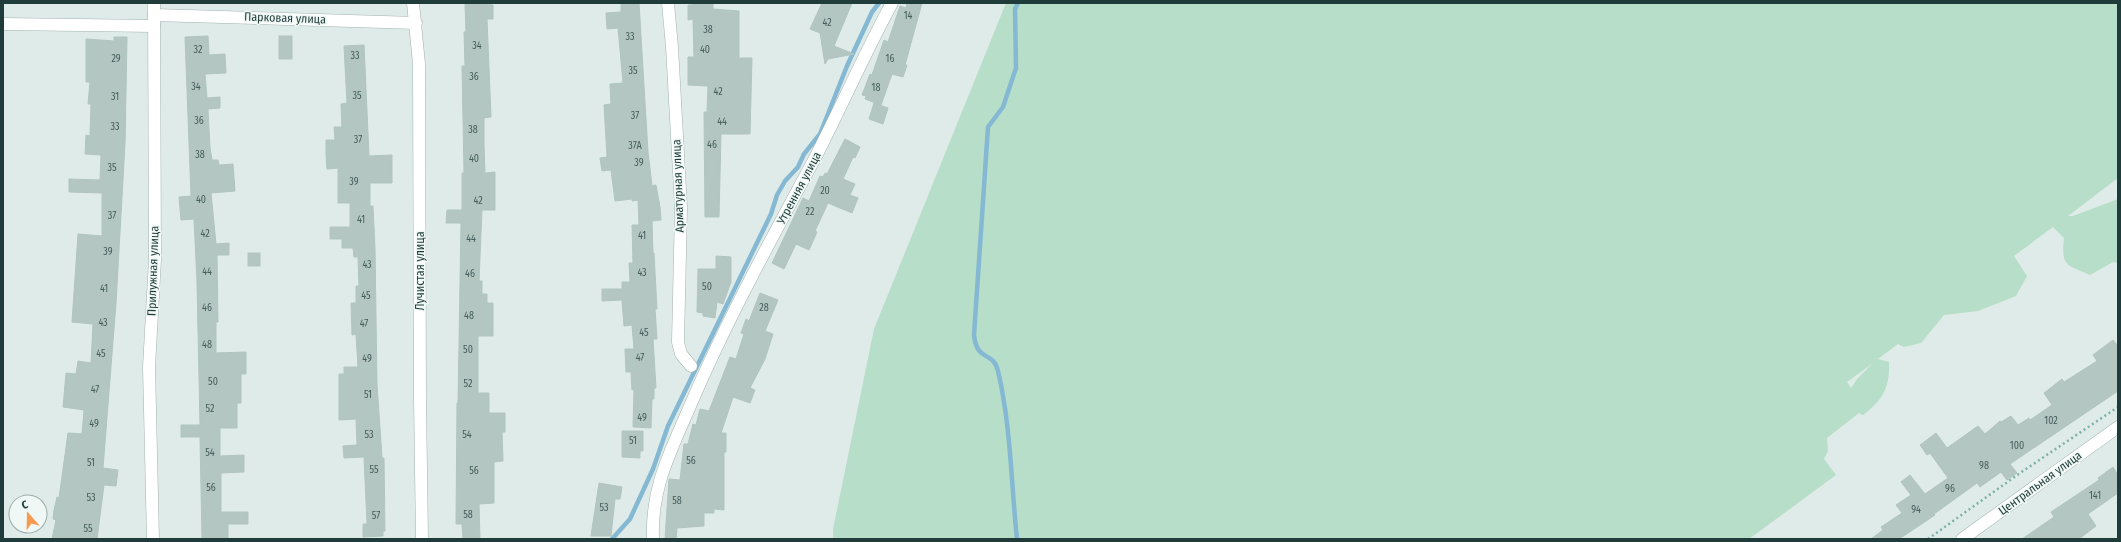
<svg xmlns="http://www.w3.org/2000/svg" width="2121" height="542" font-family="'Fira Sans Condensed',sans-serif">
	<style>
		.green { fill: #b7dec8; fill-rule: evenodd }
		.lines { fill: none; stroke-linecap: round; stroke-linejoin: round }
		.stream { stroke: #84b8d3; stroke-width: 4.5 }
		.building { fill: #b4c6c2; stroke: #b1c5c0 }
		.street-casing { stroke: #a2b3b0; stroke-width: 13 }
		.path { stroke: #7eb0aa; stroke-width: 2.5; stroke-dasharray: 2 3; stroke-linecap: butt }
		.street { stroke: #fff; stroke-width: 12 }
		.labels { text-anchor: middle; dominant-baseline: central; stroke-width: 3; stroke-linejoin: round; paint-order: stroke }
		.number-label { font-size: 10px; fill: #445e5c }
		.street-label { font-size: 12px; fill: #1f3c3a; stroke: #f0f8f5 }
	</style>
	<rect width="100%" height="100%" fill="#dfebe8"/>
	<path class="green" d="M1006,3H2118V178L2068,216H2073L2118,199V263L2113,262L2090,275C2066,264 2061,267 2064,238L2053,227L2014,256L2027,276L2016,296L1978,311L1944,315L1921,343L1904,347L1898,344L1878,359L1889,362C1890,387 1883,400 1863,415L1859,413L1827,438L1828,451L1824,459L1836,475L1749,539H833V529L874,329ZM1873,363L1857,379L1851,388L1847,382Z"/>
	<g class="lines">
		<g class="stream">
			<polyline points="612,539 630,519 653,469 668,426 771,214 777,195 785,181 798,167 804,154 820,134 847,66 872,12 879,3"/>
			<path d="M1017,539C1011,483 1011,426 998,371C993,350 977,363 974,335L988,127L1003,107L1016,68L1015,9L1018,3"/>
		</g>
	</g>
	<g class="building">
		<polygon points="465,3 493,5 493,19 487,19 491,117 484,118 484,146 485,173 495,172 495,210 482,210 479,281 482,281 482,294 487,294 487,303 493,303 493,336 478,336 478,393 489,393 489,413 505,413 505,432 502,432 503,461 494,462 494,503 479,504 480,539 463,539 462,524 456,524 457,403 458,403 461,223 446,223 447,210 462,210 462,173 464,173 462,66 465,66 464,32 466,32"/>
		<polygon points="621,3 639,3 648,152 652,186 656,185 660,207 661,220 652,221 653,253 654,253 657,309 655,309 657,339 653,339 656,388 654,388 654,399 652,399 651,428 633,427 634,389 632,390 631,372 626,372 625,349 634,349 632,325 624,326 622,300 602,301 602,289 622,289 622,282 630,282 629,263 633,263 632,225 639,225 638,200 632,201 632,199 615,201 611,170 602,171 600,158 607,157 604,105 611,104 610,84 623,83 618,28 607,29 606,13 621,12"/>
		<polygon points="692,3 713,3 713,9 739,11 739,58 752,58 750,134 721,134 719,217 705,217 704,112 707,112 708,86 688,85 688,57 694,57 693,19 688,20 688,5 692,5"/>
		<polygon points="822,3 852,3 834,46 854,54 828,59 825,64 820,33 810,29"/>
		<polygon points="907,3 922,3 905,65 907,65 903,77 892,74 881,105 865,99 866,96 862,95 870,74 872,75 884,40 888,42 900,6 906,8"/>
		<polygon points="208,36 209,55 225,54 226,73 205,74 207,98 220,97 220,108 208,109 210,148 212,160 218,160 219,165 233,164 235,191 211,193 216,244 229,243 229,255 217,255 218,322 216,322 216,353 246,352 246,374 241,374 241,403 237,403 237,428 220,428 220,456 244,455 244,472 221,473 221,512 248,512 248,524 228,524 228,538 202,538 200,437 181,437 181,425 200,425 197,282 194,219 181,220 179,197 191,196 185,37"/>
		<rect x="279" y="36" width="13" height="23"/>
		<polygon points="114,37 127,37 125,144 116,303 103,468 118,470 116,486 104,485 97,539 52,539 56,520 53,519 54,510 57,497 59,498 68,433 82,434 84,410 63,407 66,373 76,374 78,361 91,363 93,324 72,322 78,234 102,236 102,193 69,192 69,179 100,180 101,155 85,154 86,135 90,136 91,104 88,104 90,82 86,82 86,39 114,41"/>
		<polygon points="364,45 369,156 392,155 392,183 370,183 370,206 373,206 375,249 377,384 382,458 384,458 385,531 383,531 383,536 363,537 363,524 367,524 364,457 344,458 343,446 357,445 356,419 339,420 339,374 344,374 344,367 358,367 356,334 352,335 351,303 356,303 356,286 359,286 358,257 354,257 353,248 342,248 342,239 330,239 330,227 350,227 350,203 338,203 338,168 327,169 326,155 326,140 335,140 334,127 342,127 341,104 347,103 344,46"/>
		<polygon points="874,103 888,108 883,124 869,119"/>
		<polygon points="845,139 860,147 855,158 853,157 843,179 855,184 850,195 858,198 852,213 828,203 815,231 817,232 809,250 796,244 784,269 772,263 803,198 809,201 820,176 823,177 825,173 827,174"/>
		<rect x="248" y="253" width="12" height="13"/>
		<polygon points="716,256 731,257 731,282 723,304 717,302 715,318 703,316 703,313 697,312 698,269 716,269"/>
		<polygon points="760,293 778,300 765,331 773,334 765,359 750,388 755,390 750,403 733,397 721,433 726,433 726,452 724,452 724,510 714,509 714,513 704,513 704,526 677,528 676,539 665,539 669,479 680,480 684,444 688,444 693,424 696,425 700,409 709,411 730,357 736,359 744,334 741,333 746,319 749,321"/>
		<polygon points="2113,340 2118,346 2118,391 2010,464 2017,473 2007,480 2001,472 1980,487 1977,483 1934,514 1935,515 1899,539 1871,539 1883,530 1881,527 1902,513 1896,505 1911,495 1901,482 1910,475 1925,494 1948,478 1930,453 1927,455 1920,445 1936,433 1947,448 1978,426 1985,434 2000,421 2001,422 2011,416 2018,425 2029,418 2030,420 2052,405 2044,393 2062,379 2064,382 2097,361 2093,355"/>
		<polygon points="622,431 643,431 643,451 640,451 640,458 622,457"/>
		<polygon points="2113,467 2118,475 2118,493 2088,514 2096,526 2079,539 2022,539 2054,517 2051,512 2099,480 2098,478"/>
		<polygon points="599,483 622,487 620,499 615,499 611,536 591,536"/>
	</g>
	<g class="lines">
		<defs>
			<g id="street">
				<polyline points="413,3 419,64 420,400 422,539"/>
				<polyline points="668,3 672,47 681,208 678,342 681,354 691,366"/>
				<polyline points="154,15 416,23"/>
				<polyline points="3,24 154,26"/>
				<polyline points="153,539 149,367 155,259 154,3"/>
				<path d="M653,539C651,487 670,453 690,406C726,322 770,241 814,160C841,108 864,54 892,3"/>
				<polyline points="1962,539 2118,427"/>
			</g>
		</defs>
		<use href="#street" class="street-casing"/>
		<polyline class="path" points="1928,539 2020,473 2118,407"/>
		<use href="#street" class="street"/>
	</g>
	<g class="labels">
		<g class="number-label">
			<text x="908" y="16">14</text>
			<text x="827" y="23">42</text>
			<text x="708" y="30">38</text>
			<text x="630" y="37">33</text>
			<text x="477" y="46">34</text>
			<text x="198" y="50">32</text>
			<text x="705" y="50">40</text>
			<text x="355" y="56">33</text>
			<text x="116" y="59">29</text>
			<text x="890" y="59">16</text>
			<text x="633" y="71">35</text>
			<text x="474" y="77">36</text>
			<text x="196" y="87">34</text>
			<text x="876" y="88">18</text>
			<text x="718" y="92">42</text>
			<text x="357" y="96">35</text>
			<text x="115" y="97">31</text>
			<text x="635" y="116">37</text>
			<text x="199" y="121">36</text>
			<text x="722" y="122">44</text>
			<text x="115" y="127">33</text>
			<text x="473" y="130">38</text>
			<text x="358" y="140">37</text>
			<text x="712" y="145">46</text>
			<text x="635" y="146">37А</text>
			<text x="200" y="155">38</text>
			<text x="474" y="159">40</text>
			<text x="639" y="163">39</text>
			<text x="112" y="168">35</text>
			<text x="354" y="182">39</text>
			<text x="825" y="191">20</text>
			<text x="201" y="200">40</text>
			<text x="478" y="201">42</text>
			<text x="810" y="212">22</text>
			<text x="112" y="216">37</text>
			<text x="361" y="220">41</text>
			<text x="205" y="234">42</text>
			<text x="642" y="236">41</text>
			<text x="471" y="239">44</text>
			<text x="108" y="252">39</text>
			<text x="367" y="265">43</text>
			<text x="207" y="272">44</text>
			<text x="642" y="273">43</text>
			<text x="470" y="274">46</text>
			<text x="707" y="287">50</text>
			<text x="104" y="289">41</text>
			<text x="366" y="296">45</text>
			<text x="207" y="308">46</text>
			<text x="764" y="308">28</text>
			<text x="469" y="316">48</text>
			<text x="103" y="323">43</text>
			<text x="364" y="324">47</text>
			<text x="644" y="333">45</text>
			<text x="207" y="345">48</text>
			<text x="468" y="350">50</text>
			<text x="101" y="354">45</text>
			<text x="640" y="358">47</text>
			<text x="367" y="359">49</text>
			<text x="213" y="382">50</text>
			<text x="468" y="384">52</text>
			<text x="95" y="390">47</text>
			<text x="368" y="395">51</text>
			<text x="210" y="409">52</text>
			<text x="642" y="418">49</text>
			<text x="2051" y="421">102</text>
			<text x="94" y="424">49</text>
			<text x="369" y="435">53</text>
			<text x="467" y="435">54</text>
			<text x="633" y="441">51</text>
			<text x="2017" y="446">100</text>
			<text x="210" y="453">54</text>
			<text x="691" y="461">56</text>
			<text x="91" y="463">51</text>
			<text x="1984" y="466">98</text>
			<text x="374" y="470">55</text>
			<text x="474" y="471">56</text>
			<text x="211" y="488">56</text>
			<text x="1950" y="489">96</text>
			<text x="2095" y="496">141</text>
			<text x="91" y="498">53</text>
			<text x="677" y="501">58</text>
			<text x="604" y="508">53</text>
			<text x="1916" y="510">94</text>
			<text x="468" y="515">58</text>
			<text x="376" y="516">57</text>
			<text x="88" y="529">55</text>
		</g>
		<g class="street-label">
			<text transform="translate(285 18) rotate(2)">Парковая улица</text>
			<text transform="translate(678 186) rotate(-92)">Арматурная улица</text>
			<text transform="translate(799 188) rotate(-62)">Утренняя улица</text>
			<text transform="translate(153 271) rotate(-88)">Прилужная улица</text>
			<text transform="translate(420 271) rotate(-90)">Лучистая улица</text>
			<text transform="translate(2040 483) rotate(-36)">Центральная улица</text>
		</g>
	</g>
	<rect width="2121" height="542" fill="none" stroke="#1f3c3a" stroke-width="8"/>
	<g transform="translate(28 514) rotate(340)"><circle r="19" fill="#f0f8f5" stroke="#9cadaa"/>
	<path d="M0-3L7 15L0 10L-7 15Z" fill="#f89950"/>
	<text y="-6" font-size="11" font-weight="bold" text-anchor="middle" fill="#1f3c3a">С</text>
	</g>
</svg>
